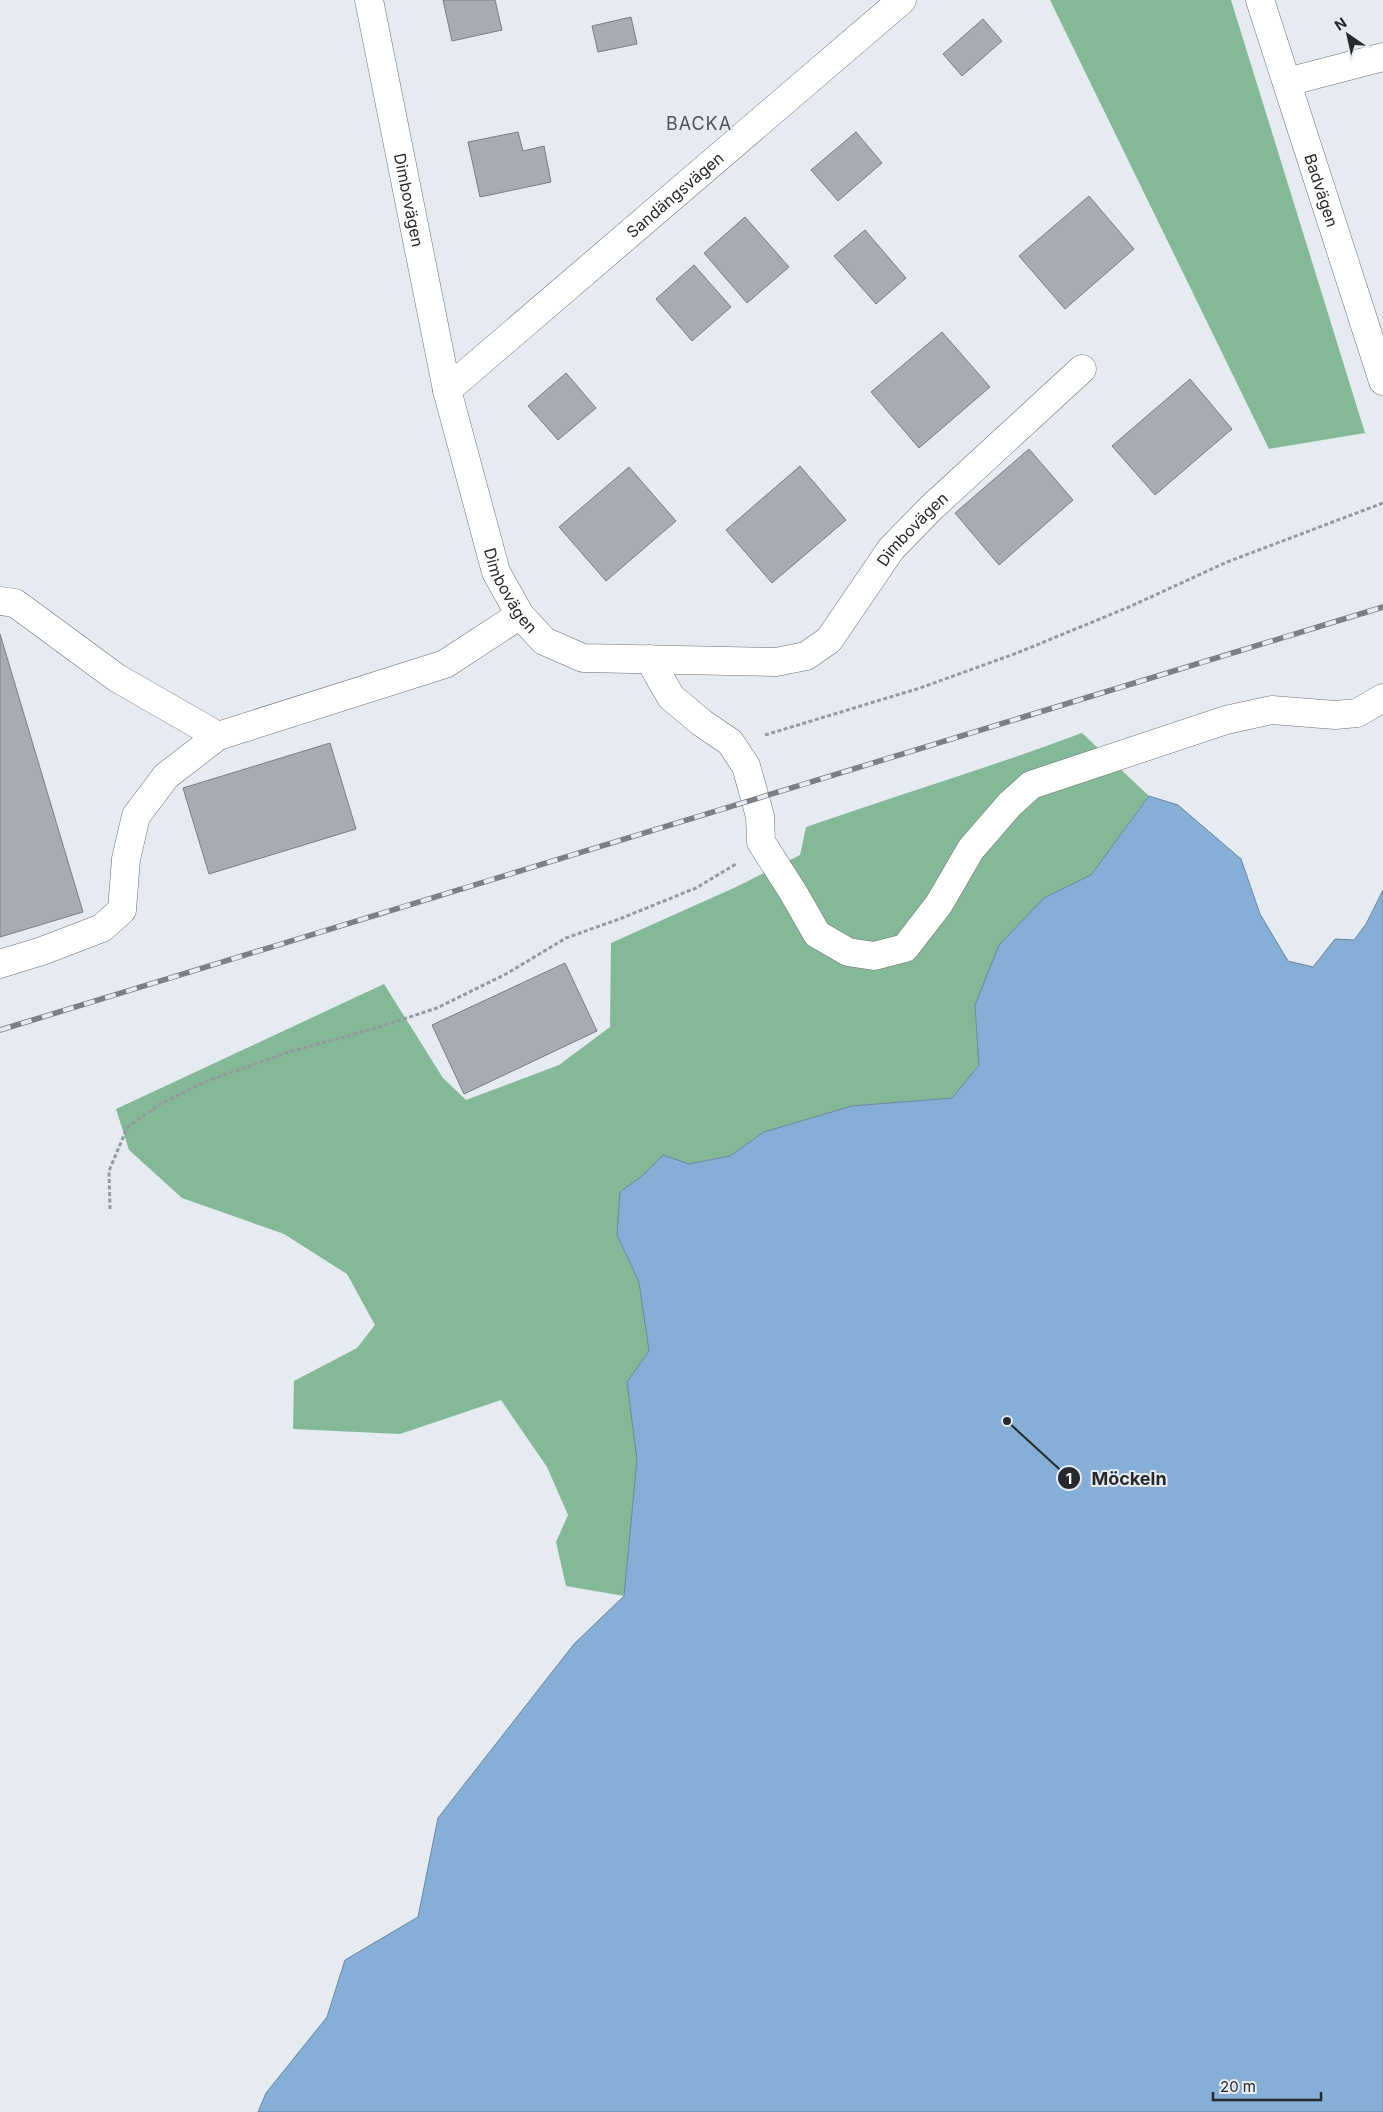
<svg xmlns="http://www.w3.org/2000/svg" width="1383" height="2112" font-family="Inter,sans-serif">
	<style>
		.forest { fill: #84b998 }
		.water { fill: #85afd6; stroke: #6986a3 }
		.building { fill: #a8acb2; stroke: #7a7e84 }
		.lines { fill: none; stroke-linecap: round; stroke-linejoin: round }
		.minor-casing { stroke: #6b6e74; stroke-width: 29 }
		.path { stroke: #96999e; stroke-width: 3; stroke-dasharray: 4 2.5; stroke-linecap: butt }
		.minor { stroke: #fff; stroke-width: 28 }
		.rail-casing { stroke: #7c7f83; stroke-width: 5.5 }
		.rail { stroke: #e6eaf1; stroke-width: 4; stroke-dasharray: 11; stroke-linecap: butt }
		.labels { text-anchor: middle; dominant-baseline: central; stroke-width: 4; stroke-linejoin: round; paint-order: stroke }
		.street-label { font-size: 16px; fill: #27282b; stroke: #e6eaf1 }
		.neighbourhood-label { font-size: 18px; letter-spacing: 1px; fill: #505359; stroke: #e6eaf1 }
		.leader { fill: none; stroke: #27282b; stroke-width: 2 }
		.callout-dot { fill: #27282b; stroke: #e6eaf1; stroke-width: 2 }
		.mark-label { font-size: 15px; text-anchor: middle; font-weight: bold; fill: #fff }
		.callout-label { font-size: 18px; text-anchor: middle; font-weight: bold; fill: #27282b; stroke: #e6eaf1; stroke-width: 4; stroke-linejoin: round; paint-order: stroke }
	</style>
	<rect width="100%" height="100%" fill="#e6eaf1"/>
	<g class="forest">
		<polygon points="1050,0 1231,0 1365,433 1269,449"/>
		<path d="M1082,733L1149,796L1091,875L1044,898L975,1005L979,1065L952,1098L852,1106L764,1132L730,1156L689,1164L663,1156L642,1176L620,1192L617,1235L639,1282L649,1351L627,1382L637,1460L624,1596L566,1586L556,1542L568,1515L547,1467L501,1400L400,1434L293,1429L294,1381L357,1348L375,1325L347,1274L284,1234L182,1198L129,1150L116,1109L384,984L443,1078L466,1100L559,1065L610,1027L611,943L736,887L800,855L806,827C898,795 991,767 1082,733Z"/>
	</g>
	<polygon class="water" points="1149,796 1178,805 1241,859 1260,914 1288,961 1313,967 1335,939 1354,940 1366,924 1383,890 1383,2112 258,2112 266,2093 327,2017 345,1960 418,1917 438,1818 574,1644 624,1596 637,1460 627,1382 649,1351 639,1282 617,1235 620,1192 642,1176 663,1155 689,1164 730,1156 764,1132 852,1106 952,1098 979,1065 975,1005 999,945 1044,898 1091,875"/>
	<g class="building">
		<polygon points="443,0 495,0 502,30 452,41"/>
		<polygon points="631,17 637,44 598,52 592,26"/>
		<polygon points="983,19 1002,41 962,76 943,54"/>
		<polygon points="518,132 523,151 544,146 551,182 480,197 468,142"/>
		<polygon points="856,132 882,163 838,201 811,170"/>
		<polygon points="1089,196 1134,249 1065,309 1019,256"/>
		<polygon points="745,217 789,267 747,303 704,253"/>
		<polygon points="865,230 906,278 876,304 834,256"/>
		<polygon points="694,265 731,307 692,341 656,299"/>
		<polygon points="942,332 990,387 919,448 871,392"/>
		<polygon points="566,373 596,408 558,440 528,406"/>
		<polygon points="1190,379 1232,429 1155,495 1112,446"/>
		<polygon points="1029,449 1073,500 999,565 955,513"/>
		<polygon points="800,466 846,520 772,583 726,530"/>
		<polygon points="629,467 676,521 606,581 559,527"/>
		<polygon points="0,634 83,912 0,937"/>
		<polygon points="330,743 356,829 209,874 183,788"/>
		<polygon points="565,963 597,1031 464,1094 432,1025"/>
	</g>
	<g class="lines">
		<defs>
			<g id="minor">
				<path id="s1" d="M369,0L447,390L496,572L520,615L544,641L583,658L776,662L806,656L829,640L891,549L931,508L1082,369"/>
				<path id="s2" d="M1260,0L1383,381"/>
				<polyline points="1287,82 1383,57"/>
				<path id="s3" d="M447,390L902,0"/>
				<polyline points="0,601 15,603 117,678 218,736 166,776 136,816 126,859 122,910 102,928 42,951 0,964"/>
				<polyline points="649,659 671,697 702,723 730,742 746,766 760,816 761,842 793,892 817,934 848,952 874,956 905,948 939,904 971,849 1010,804 1031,785 1226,720 1272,710 1335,715 1357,713 1383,698"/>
				<polyline points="218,736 445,664 520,615"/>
			</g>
		</defs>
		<use href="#minor" class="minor-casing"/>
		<g class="path">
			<polyline points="765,735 920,688 1017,653 1129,607 1227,562 1383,503"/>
			<polyline points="110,1209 109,1171 127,1128 158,1105 207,1081 289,1052 376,1028 437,1008 506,974 566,938 622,918 696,888 736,864"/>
		</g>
		<use href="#minor" class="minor"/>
		<defs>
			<polyline id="rail" points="0,1030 1383,607"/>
		</defs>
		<use href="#rail" class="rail-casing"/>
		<use href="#rail" class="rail"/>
	</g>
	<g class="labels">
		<g class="street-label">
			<text stroke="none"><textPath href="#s2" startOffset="200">Badvägen</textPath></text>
			<text stroke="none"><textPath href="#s3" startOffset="300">Sandängsvägen</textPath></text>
			<text stroke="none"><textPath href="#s1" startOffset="204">Dimbovägen</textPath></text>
			<text stroke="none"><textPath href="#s1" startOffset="1104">Dimbovägen</textPath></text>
			<text stroke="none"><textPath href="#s1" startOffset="609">Dimbovägen</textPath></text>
		</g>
		<g class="neighbourhood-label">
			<text x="699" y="123">BACKA</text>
		</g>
	</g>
	<path class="leader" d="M1007 1421L1069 1478"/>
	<g class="callout-dot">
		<circle cx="1007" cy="1421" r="5"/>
		<circle cx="1069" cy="1478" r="12"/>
	</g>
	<g class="mark-label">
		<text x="1069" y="1484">1</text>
	</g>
	<g class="callout-label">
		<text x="1129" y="1485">Möckeln</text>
	</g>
	<g transform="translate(1348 35) rotate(326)" stroke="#e6eaf1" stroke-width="4" paint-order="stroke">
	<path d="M0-4L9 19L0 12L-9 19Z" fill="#27282b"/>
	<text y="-8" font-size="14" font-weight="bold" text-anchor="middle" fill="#27282b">N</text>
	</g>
	<path d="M1213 2092v8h108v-8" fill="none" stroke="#27282b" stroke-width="2.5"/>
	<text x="1220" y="2092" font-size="15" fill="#27282b" stroke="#e6eaf1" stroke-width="4" paint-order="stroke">20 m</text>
</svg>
